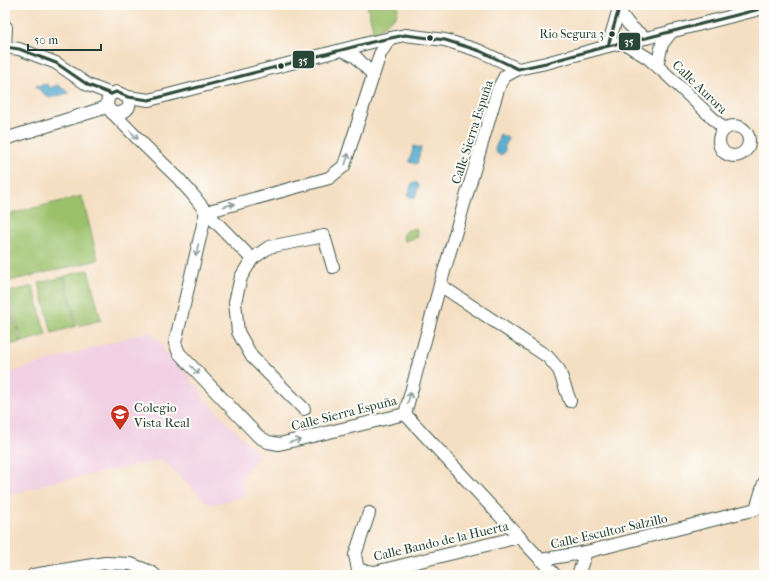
<svg xmlns="http://www.w3.org/2000/svg" width="769" height="580" font-family="'IM FELL French Canon',serif">
	<style>
		.built { fill: #f1d0e3 }
		.green { fill: #9bc16c; stroke: #5d7f50 }
		.water { fill: #54acd1; stroke: #3a7482 }
		.lines { fill: none; stroke-linecap: round; stroke-linejoin: round }
		.minor-casing { stroke: #3f5549; stroke-width: 14 }
		.minor { stroke: #fff; stroke-width: 12 }
		.bus-1-casing { stroke: #fdfcf7; stroke-width: 6 }
		.bus-1 { stroke: #294738; stroke-width: 3 }
		.oneway { stroke: #8f9e9a }
		.bus-dot { fill: #1f3d34; stroke: #fdfcf7; stroke-width: 1.5 }
		.labels { text-anchor: middle; dominant-baseline: central; stroke-width: 4; stroke-linejoin: round; paint-order: stroke }
		.bus-label { font-size: 12px; fill: #1f3d34; stroke: #fdfcf7; text-anchor: end }
		.street-label { font-size: 13px; fill: #1f3d34; stroke: #fdfcf7 }
		.poi-label { font-size: 13px; fill: #1f3d34; stroke: #fdfcf7; text-anchor: start }
		.line-badge { stroke: #fdfcf7; stroke-width: 1.5 }
		.badge-label { font-size: 11px; text-anchor: middle; font-weight: bold; fill: #fff }
	</style>
	<rect width="100%" height="100%" fill="#fdfcf7"/>
	<filter id="ink" filterUnits="userSpaceOnUse"><feTurbulence type="fractalNoise" baseFrequency=".025" numOctaves="2"/><feDisplacementMap in="SourceGraphic" scale="8" xChannelSelector="R" yChannelSelector="G"/><feConvolveMatrix kernelMatrix="1 2 1 2 8 2 1 2 1" color-interpolation-filters="sRGB"/></filter>
	<filter id="wash" filterUnits="userSpaceOnUse"><feTurbulence type="fractalNoise" baseFrequency=".012" numOctaves="4" result="noise"/><feDisplacementMap in="SourceGraphic" scale="16" xChannelSelector="R" yChannelSelector="G"/><feGaussianBlur stdDeviation="0.9" result="paint"/><feColorMatrix in="noise" values="0 0 0 0 0 0 0 0 0 0 0 0 0 0 0 0 0 1.4 0 .05"/><feComposite in="paint" operator="in"/></filter>
	<g filter="url(#wash)">
		<rect width="100%" height="100%" fill="#f5dfc3"/>
		<polygon class="built" points="149,331 165,347 163,350 172,358 173,361 191,378 193,386 199,385 204,402 210,401 212,407 260,455 242,476 245,496 210,505 162,460 49,483 5,497 5,374"/>
		<g class="green">
			<polygon points="367,5 399,5 396,16 376,32 374,33"/>
			<polygon points="82,196 98,260 5,282 5,215"/>
			<polygon points="416,228 418,237 404,241 403,234 406,233 405,231"/>
			<polygon points="88,270 101,320 78,326 64,276"/>
			<polygon points="63,277 76,326 52,333 39,283"/>
			<polygon points="33,286 46,335 22,342 9,292"/>
			<polygon points="5,293 7,293 20,342 5,346"/>
		</g>
		<g class="water">
			<polygon points="48,84 50,88 58,85 69,93 49,98 35,86"/>
			<path d="M500,134L503,136H507L508,138L505,144V151L503,154C499,155 496,154 495,150C496,144 499,142 499,136Z"/>
			<polygon points="414,146 421,148 417,164 409,162"/>
			<polygon points="412,183 417,183 419,185 415,198 408,196"/>
		</g>
	</g>
	<g filter="url(#ink)">
		<g class="lines">
			<defs>
				<g id="minor">
					<path d="M619,10C627,24 632,29 646,38"/>
					<polyline points="5,28 6,27 5,47"/>
					<polyline points="624,43 648,58 665,73 724,129"/>
					<polyline points="608,46 620,5"/>
					<polyline points="5,47 19,49 56,63 88,85 111,94"/>
					<polyline points="342,50 356,57 373,75"/>
					<polyline points="657,66 662,44 672,31"/>
					<polyline points="107,107 146,147 178,178 193,195 206,212 329,178 344,166 380,54 390,38"/>
					<path d="M112,113C123,114 133,110 128,97"/>
					<circle cx="734" cy="141" r="15"/>
					<path d="M5,139L107,107C107,99 108,95 116,92L128,97L149,100L372,42L405,35L445,40L480,51L518,69L546,63L608,46L646,38L764,8"/>
					<polyline points="206,212 175,343 179,353 258,436 268,442 279,444 405,414 440,285 498,89 505,76 518,69"/>
					<polyline points="206,212 252,259 269,247 324,236 333,267"/>
					<polyline points="252,259 241,277 235,302 238,332 252,357 304,409"/>
					<polyline points="440,285 548,357 559,370 570,401"/>
					<polyline points="405,414 541,560 586,552 756,509 764,483"/>
					<polyline points="369,513 355,555 358,570 375,572 519,537"/>
					<polyline points="541,560 555,575"/>
					<polyline points="33,575 105,563 131,564 151,572 155,575"/>
					<polyline points="578,575 586,552"/>
				</g>
			</defs>
			<use href="#minor" class="minor-casing"/>
			<use href="#minor" class="minor"/>
			<defs>
				<g id="bus-1">
					<polyline points="608,46 620,5"/>
					<polyline points="5,47 19,49 56,63 88,85 111,94"/>
					<polyline points="111,94 116,92 128,97 149,100 372,42 405,35 445,40 480,51 518,69 546,63 608,46 646,38 764,8"/>
				</g>
			</defs>
			<use href="#bus-1" class="bus-1-casing"/>
			<use href="#bus-1" class="bus-1"/>
		</g>
		<defs><path id="oneway-shaft" d="M-6 0H5M1.5-3L5.5 0L1.5 3" fill="none" stroke-width="1.6" stroke-linecap="round" stroke-linejoin="round"/></defs>
		<g class="oneway">
			<use href="#oneway-shaft" transform="translate(134 135) rotate(46)"/>
			<use href="#oneway-shaft" transform="translate(347 159) rotate(-73)"/>
			<use href="#oneway-shaft" transform="translate(229 205) rotate(-16)"/>
			<use href="#oneway-shaft" transform="translate(197 250) rotate(103)"/>
			<use href="#oneway-shaft" transform="translate(195 370) rotate(46)"/>
			<use href="#oneway-shaft" transform="translate(409 398) rotate(-75)"/>
			<use href="#oneway-shaft" transform="translate(295 441) rotate(-14)"/>
		</g>
	</g>
	<defs>
		<symbol id="school-pin" viewBox="-11 -11 22 30"><path d="M0 17L-7.5 6A9.5 9.5 0 1 1 7.5 6Z" fill="#c8321e" stroke="#fdfcf7"/><path d="M0-5L7-2L0 1L-7-2ZM-4 1L0 2.5L4 1V4Q0 6-4 4Z" fill="#fff"/></symbol>
	</defs>
	<g fill-rule="evenodd">
		<use href="#school-pin" x="109" y="403" width="22" height="30"/>
	</g>
	<g class="bus-dot">
		<circle cx="612" cy="34" r="3.5"/>
		<circle cx="430" cy="38" r="3.5"/>
		<circle cx="281" cy="66" r="3.5"/>
	</g>
	<g class="labels">
		<g class="bus-label">
			<text x="604" y="34">Rio Segura 3</text>
		</g>
		<g class="street-label">
			<text transform="translate(700 87) rotate(44)">Calle Aurora</text>
			<text transform="translate(472 132) rotate(-72)">Calle Sierra Espuña</text>
			<text transform="translate(344 413) rotate(-14)">Calle Sierra Espuña</text>
			<text transform="translate(609 531) rotate(-13)">Calle Escultor Salzillo</text>
			<text transform="translate(441 541) rotate(-13)">Calle Bando de la Huerta</text>
		</g>
		<g class="poi-label">
			<text x="134" y="407">Colegio<tspan x="134" dy="15">Vista Real</tspan></text>
		</g>
	</g>
	<g class="line-badge">
		<rect x="618" y="32" width="23" height="19" rx="4" fill="#294738"/>
		<rect x="292" y="50" width="23" height="19" rx="4" fill="#294738"/>
	</g>
	<g class="badge-label">
		<text x="629" y="45">35</text>
		<text x="303" y="64">35</text>
	</g>
	<rect width="769" height="580" fill="none" stroke="#fdfcf7" stroke-width="20"/>
	<path d="M28 44v6h73v-6" fill="none" stroke="#1f3d34" stroke-width="2"/>
	<text x="34" y="44" font-size="12" fill="#1f3d34" stroke="#fdfcf7" stroke-width="3" paint-order="stroke">50 m</text>
</svg>
